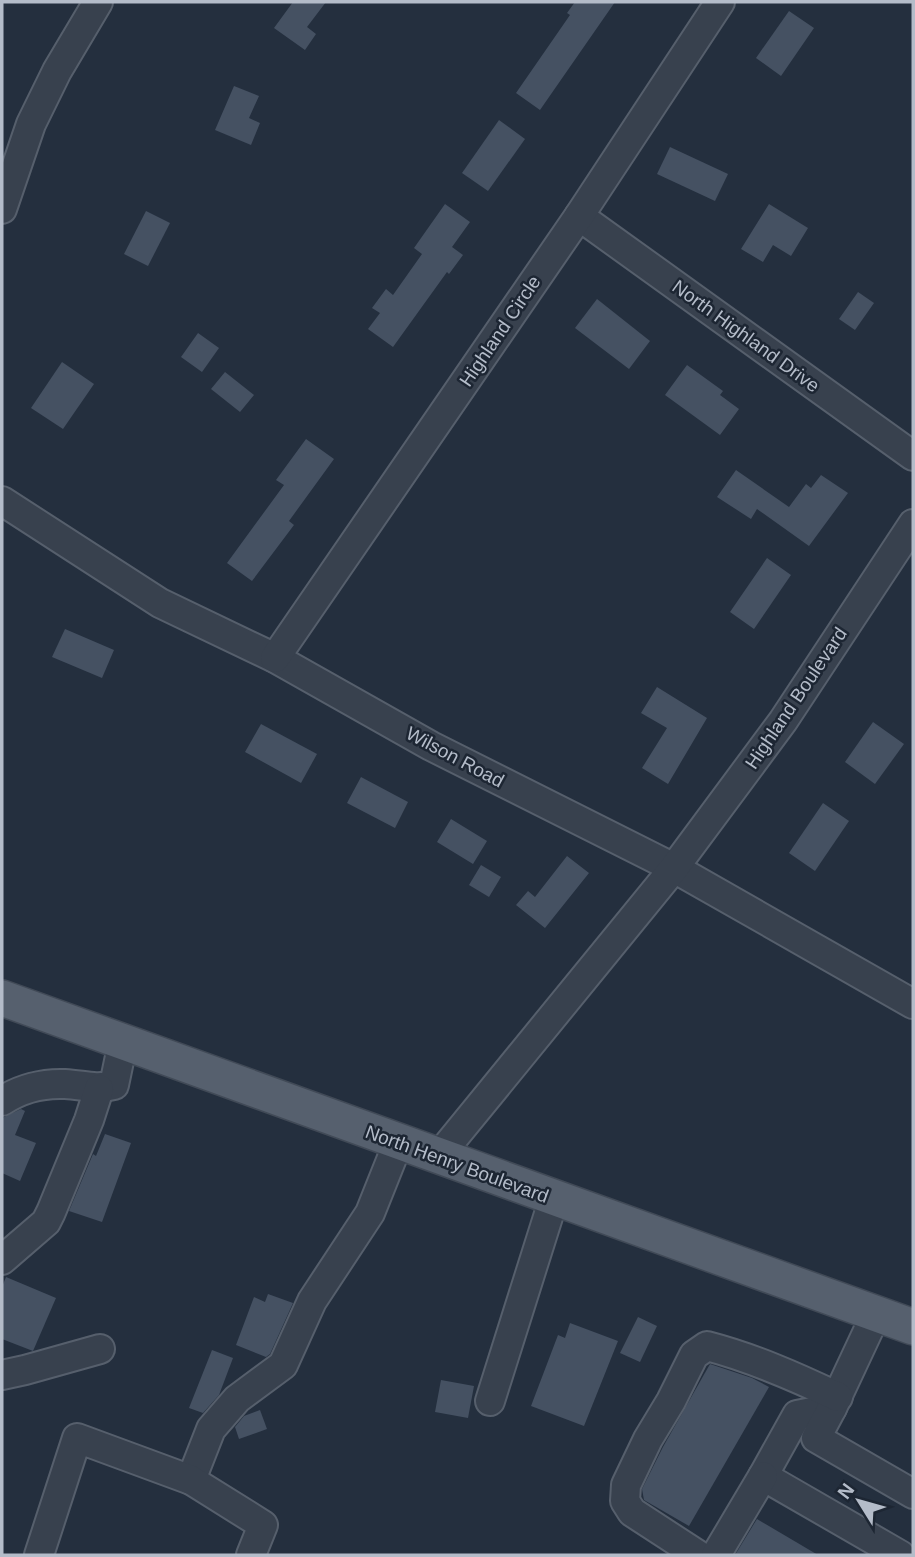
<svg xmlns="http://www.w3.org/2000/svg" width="915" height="1557" font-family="Arial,sans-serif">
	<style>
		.building { fill: #455162 }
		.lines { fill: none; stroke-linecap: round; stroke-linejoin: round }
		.minor-casing { stroke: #565f6c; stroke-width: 32 }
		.major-casing { stroke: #414a57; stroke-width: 38 }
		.minor { stroke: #38414e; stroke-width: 28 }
		.major { stroke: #56606e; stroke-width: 35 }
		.labels { text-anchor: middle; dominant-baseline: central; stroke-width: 5; stroke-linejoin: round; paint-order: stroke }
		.street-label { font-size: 19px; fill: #b4bcc9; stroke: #1d2633 }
	</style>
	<rect width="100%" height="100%" fill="#242f3e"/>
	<g class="building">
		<polygon points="293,2 326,2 307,27 316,34 305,50 274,28"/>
		<polygon points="575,2 615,2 540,110 516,93 570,15 567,13"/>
		<polygon points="789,11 814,28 781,76 756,58"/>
		<polygon points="234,86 259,96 249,118 260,123 251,145 215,130"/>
		<polygon points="499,120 525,139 488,191 462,173"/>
		<polygon points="670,147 728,174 715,201 657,174"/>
		<polygon points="445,204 470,222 452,247 463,255 449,274 447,272 393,347 368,329 380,313 372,308 386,289 393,295 422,254 414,248"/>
		<polygon points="769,204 808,228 791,256 773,245 763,262 741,249"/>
		<polygon points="146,211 170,223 148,266 124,254"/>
		<polygon points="858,292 874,303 855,330 839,319"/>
		<polygon points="597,299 650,341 629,369 575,328"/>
		<polygon points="198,333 219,348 202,372 181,357"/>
		<polygon points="62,362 94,384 63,429 31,408"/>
		<polygon points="687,365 723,391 720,395 739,409 720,435 665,395"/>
		<polygon points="225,372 254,395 240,412 211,389"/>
		<polygon points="306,439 334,459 289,521 294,525 252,581 227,563 284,485 276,480"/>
		<polygon points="736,470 789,507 806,484 811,488 821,475 848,493 809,546 757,509 751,519 717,497"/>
		<polygon points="767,558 791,575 754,629 730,612"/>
		<polygon points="65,629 114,650 102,678 52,657"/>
		<polygon points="657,687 707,718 668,784 642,768 667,728 641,713"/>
		<polygon points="873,722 904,744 875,784 845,762"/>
		<polygon points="261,724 317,754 301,783 245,752"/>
		<polygon points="361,777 408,802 395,828 347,803"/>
		<polygon points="823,803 849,821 815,871 789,853"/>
		<polygon points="451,819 487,841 473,864 437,842"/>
		<polygon points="567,856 589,873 545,928 516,905 528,891 535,897"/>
		<polygon points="481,865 501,877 489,897 469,885"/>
		<polygon points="21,1109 25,1111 15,1135 36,1143 20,1181 2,1173 2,1118"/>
		<polygon points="105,1134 131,1143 102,1222 69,1211 93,1154 96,1156"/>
		<polygon points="6,1277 56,1298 33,1351 2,1339 2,1287"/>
		<polygon points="268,1294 293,1303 270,1354 266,1357 236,1345 254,1297 265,1302"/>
		<polygon points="638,1317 657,1326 640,1362 620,1353"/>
		<polygon points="570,1323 618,1341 584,1426 531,1406 558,1335 565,1338"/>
		<polygon points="212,1350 233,1358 219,1395 203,1413 189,1408"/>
		<polygon points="710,1364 752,1378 769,1387 689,1526 644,1500 642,1489 663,1447"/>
		<polygon points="441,1380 474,1386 468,1418 435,1412"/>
		<polygon points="260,1410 267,1429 239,1439 235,1427 244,1416"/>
		<polygon points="757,1519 818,1555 735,1555"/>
	</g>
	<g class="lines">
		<defs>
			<g id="minor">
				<polyline points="2,209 31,124 57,71 98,2"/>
				<polyline points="579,216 913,456"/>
				<polyline points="2,501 160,603 275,658 431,746 674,868 913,1004"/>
				<polyline points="275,658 579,216 720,2"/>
				<path d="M2,1101C20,1089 43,1083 65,1084C84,1085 95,1090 114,1085L123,1042"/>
				<polyline points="438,1157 674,868 783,721 913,524"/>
				<polyline points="2,1260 46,1222 51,1212 89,1120 99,1089"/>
				<polyline points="876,1314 832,1408 797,1415 763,1476 900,1555"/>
				<polyline points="2,1375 25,1370 100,1349"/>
				<polyline points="490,1401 554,1198"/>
				<polyline points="832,1408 816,1438 913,1494"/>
				<polyline points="191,1480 211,1429 237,1399 283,1365 312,1301 370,1213 398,1143"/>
				<polyline points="39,1555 77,1438 191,1480 263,1525 251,1555"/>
				<path d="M698,1555L632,1512L625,1501L626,1485L648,1439L671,1401L694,1355L707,1346C753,1358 796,1377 838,1397"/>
				<polyline points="716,1555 763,1476"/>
			</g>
			<polyline id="major" points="2,998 913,1327"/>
		</defs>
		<use href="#minor" class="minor-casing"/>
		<use href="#major" class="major-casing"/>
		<use href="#minor" class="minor"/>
		<use href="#major" class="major"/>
	</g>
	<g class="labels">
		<g class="street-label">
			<text transform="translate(500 331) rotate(-56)">Highland Circle</text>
			<text transform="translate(746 336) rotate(36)">North Highland Drive</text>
			<text transform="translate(796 698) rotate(-56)">Highland Boulevard</text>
			<text transform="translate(455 757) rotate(28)">Wilson Road</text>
			<text transform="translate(457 1164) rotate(20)">North Henry Boulevard</text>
		</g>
	</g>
	<rect width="915" height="1557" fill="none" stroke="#b4bcc9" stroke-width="7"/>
	<g transform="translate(859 1501) rotate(307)" stroke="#1d2633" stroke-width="5" paint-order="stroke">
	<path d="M0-5L12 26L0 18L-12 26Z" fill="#b4bcc9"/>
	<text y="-10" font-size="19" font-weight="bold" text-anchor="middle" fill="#b4bcc9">N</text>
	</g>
</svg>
